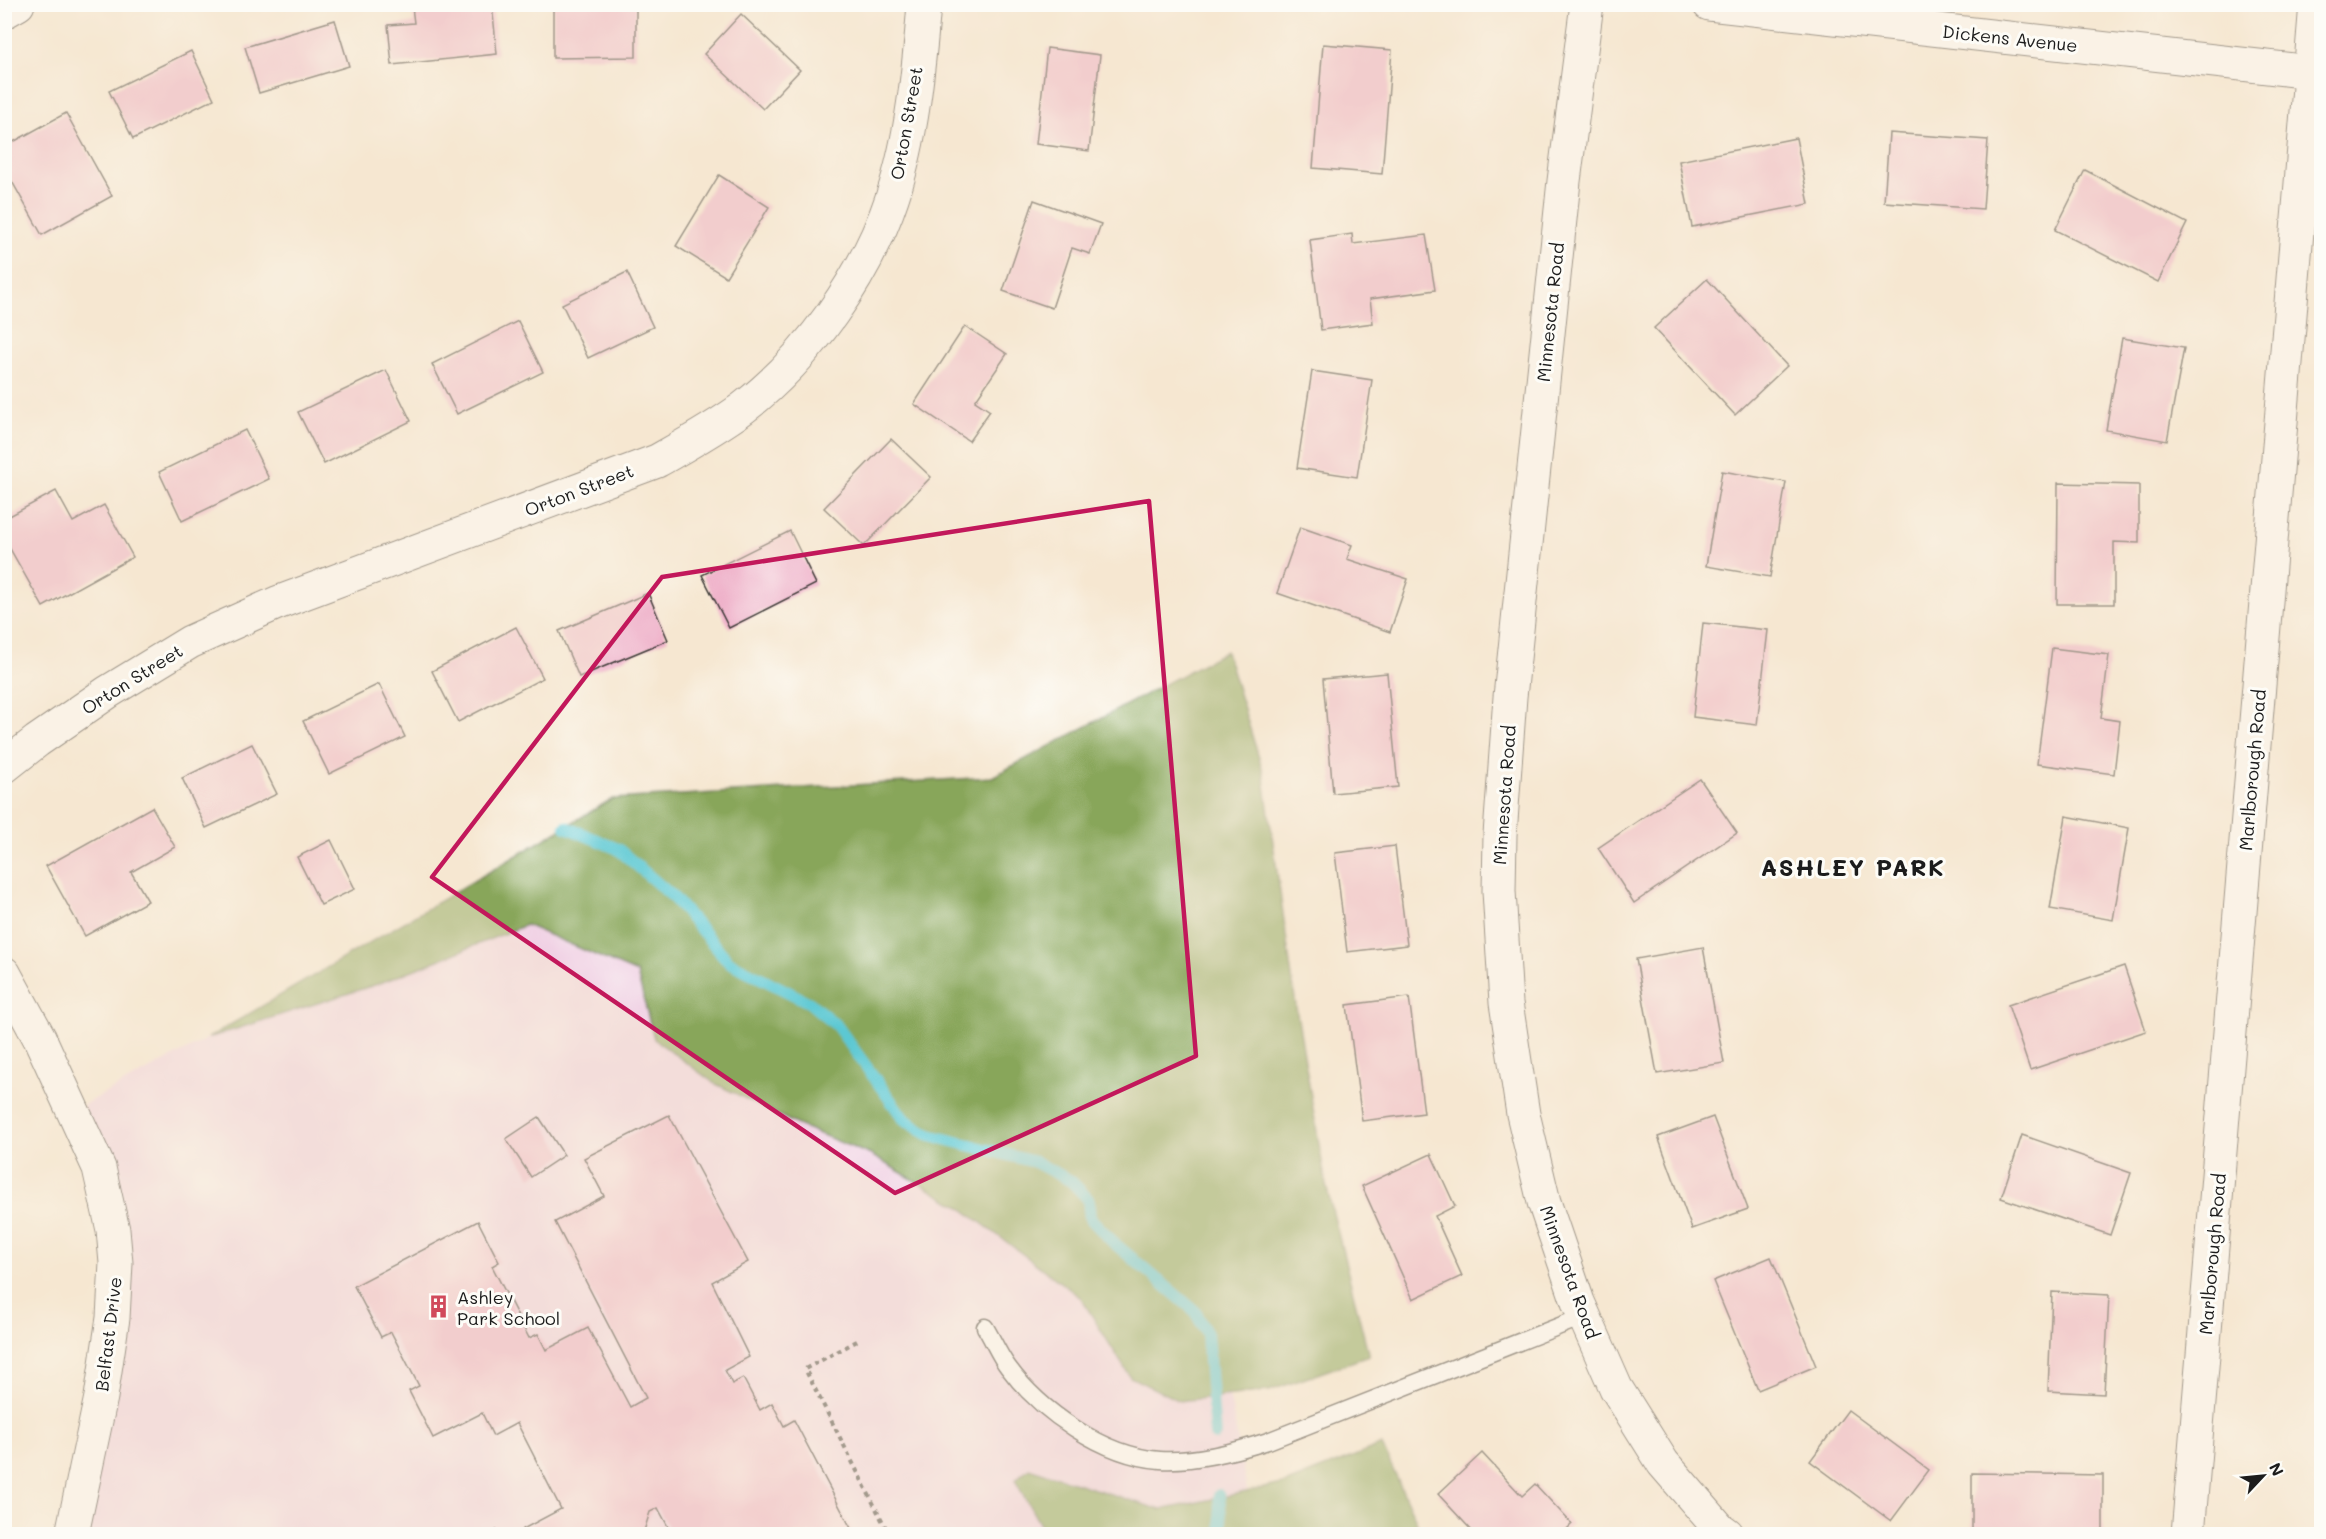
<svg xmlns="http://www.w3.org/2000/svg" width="2326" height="1539" font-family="Mali,sans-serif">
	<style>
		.built { fill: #f0d0e4 }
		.forest { fill: #88a65a; stroke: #52613b; stroke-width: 1.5 }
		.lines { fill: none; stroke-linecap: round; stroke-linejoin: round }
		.stream { stroke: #5bc8d3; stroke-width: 12 }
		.building { fill: #eeadc7 }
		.lane-casing { stroke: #3d3a37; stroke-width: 19 }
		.street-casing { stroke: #3d3a37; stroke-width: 35 }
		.path { stroke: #3d3a37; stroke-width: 4; stroke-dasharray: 4.5 4.5; stroke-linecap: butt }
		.lane { stroke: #fff; stroke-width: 16 }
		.street { stroke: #fff; stroke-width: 33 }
		.marked { fill: none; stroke: #c2185b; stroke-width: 4.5; stroke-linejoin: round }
		.labels { text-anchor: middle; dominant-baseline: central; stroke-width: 6; stroke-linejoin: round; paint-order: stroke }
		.street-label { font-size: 18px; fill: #1c1c1c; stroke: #fdfcf7 }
		.poi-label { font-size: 18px; fill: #1c1c1c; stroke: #fdfcf7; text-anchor: start }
		.district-label { font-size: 24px; font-weight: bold; letter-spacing: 1.5px; fill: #1c1c1c; stroke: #fdfcf7 }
	</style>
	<rect width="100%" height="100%" fill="#fdfcf7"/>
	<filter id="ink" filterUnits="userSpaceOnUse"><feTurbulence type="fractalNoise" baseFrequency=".0167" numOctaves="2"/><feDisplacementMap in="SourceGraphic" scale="12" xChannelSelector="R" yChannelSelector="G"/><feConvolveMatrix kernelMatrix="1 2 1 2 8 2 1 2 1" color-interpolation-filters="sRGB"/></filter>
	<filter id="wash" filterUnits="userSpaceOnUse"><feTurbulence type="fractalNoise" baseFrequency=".008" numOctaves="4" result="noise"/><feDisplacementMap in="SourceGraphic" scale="24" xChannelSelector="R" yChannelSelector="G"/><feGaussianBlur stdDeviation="1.35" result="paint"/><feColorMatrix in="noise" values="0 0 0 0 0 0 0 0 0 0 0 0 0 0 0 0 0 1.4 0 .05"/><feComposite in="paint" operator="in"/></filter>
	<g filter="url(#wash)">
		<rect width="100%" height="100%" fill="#f6e7d1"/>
		<polygon class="built" points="616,820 1137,986 1232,1408 1255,1534 81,1534 123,1339 83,1105"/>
		<g class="forest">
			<polygon points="1226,651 1263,771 1297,1013 1326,1185 1369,1356 1269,1391 1179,1401 1130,1377 1081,1298 960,1207 871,1155 798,1125 714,1083 654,1039 637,973 526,925 378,984 208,1038 612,799 992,777"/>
			<polygon points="1382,1445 1422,1534 1045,1534 1015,1480 1029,1468 1161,1510 1287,1483"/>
		</g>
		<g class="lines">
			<g class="stream">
				<polyline points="566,827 618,849 672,896 729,962 810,1003 837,1026 904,1119 929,1135 1035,1162 1071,1181 1088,1199 1090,1218 1114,1243 1195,1311 1207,1334 1215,1435"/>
				<polyline points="1219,1495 1222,1534"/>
			</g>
		</g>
		<g id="blocks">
			<g class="building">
				<polygon points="433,4 492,4 497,54 392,65 388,25 414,23 412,7"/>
				<polygon points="553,4 636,4 636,57 553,58"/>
				<polygon points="741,14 800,70 763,109 704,54"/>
				<polygon points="335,20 349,66 259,93 245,47"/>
				<polygon points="1323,44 1392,50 1382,174 1313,168"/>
				<polygon points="1047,48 1100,55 1089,151 1036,144"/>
				<polygon points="191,51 214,99 133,139 109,91"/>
				<polygon points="66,113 112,196 42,235 4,167 4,147"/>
				<polygon points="1889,133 1988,140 1983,209 1884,202"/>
				<polygon points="1796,138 1809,204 1692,227 1679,161"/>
				<polygon points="2085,170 2187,223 2158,282 2055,230"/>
				<polygon points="719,175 769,207 726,277 676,246"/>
				<polygon points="1034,200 1101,224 1090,254 1072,248 1052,308 1003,291"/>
				<polygon points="1352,234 1353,244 1426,235 1435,290 1370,299 1373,323 1321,330 1310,240"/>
				<polygon points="627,272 653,327 588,358 562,304"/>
				<polygon points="1707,279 1787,366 1735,415 1654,328"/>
				<polygon points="518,321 543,372 457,414 432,364"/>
				<polygon points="965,326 1007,354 975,401 990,411 969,441 914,404"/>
				<polygon points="2122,338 2184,348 2167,441 2106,430"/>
				<polygon points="386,370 411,421 324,464 298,412"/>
				<polygon points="1312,371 1372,380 1357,477 1297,468"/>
				<polygon points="245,430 269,479 182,521 159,472"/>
				<polygon points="891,439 931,477 864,546 824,508"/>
				<polygon points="1722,471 1786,482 1770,577 1706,566"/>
				<polygon points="2058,483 2139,485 2139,543 2114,542 2114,604 2057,604"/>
				<polygon points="56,491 73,522 104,505 133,557 43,607 4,538 4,519"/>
				<polygon points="1300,527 1352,545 1347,559 1408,579 1390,632 1277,593"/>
				<polygon points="790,531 816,584 729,628 702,575"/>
				<polygon points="648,593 668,640 579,677 559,631"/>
				<polygon points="1703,623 1768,630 1757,725 1693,717"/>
				<polygon points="516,627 543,678 458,722 432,671"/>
				<polygon points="2052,648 2109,655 2101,718 2120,721 2114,774 2037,764"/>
				<polygon points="1387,673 1398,787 1333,793 1323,679"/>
				<polygon points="379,684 405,737 329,774 303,721"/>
				<polygon points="252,744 277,794 206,828 182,778"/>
				<polygon points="1700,779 1737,833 1634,903 1598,848"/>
				<polygon points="152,807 175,847 131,872 148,901 85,936 46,866"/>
				<polygon points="2066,816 2129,828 2113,920 2050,909"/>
				<polygon points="331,840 355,889 321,905 297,857"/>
				<polygon points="1395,846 1407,945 1347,952 1335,853"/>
				<polygon points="1703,947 1724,1063 1657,1074 1636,959"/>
				<polygon points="2124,966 2146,1031 2030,1070 2008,1005"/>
				<polygon points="1409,997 1424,1113 1362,1121 1347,1005"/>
				<polygon points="669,1115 748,1262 712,1282 749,1357 725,1370 732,1384 743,1378 760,1410 772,1403 784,1426 794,1420 854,1534 672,1534 658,1508 650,1512 643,1534 521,1534 523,1529 561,1509 517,1423 493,1436 482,1413 433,1438 409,1391 419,1386 391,1332 381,1337 354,1286 478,1221 499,1262 492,1266 529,1338 538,1334 546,1350 588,1328 630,1407 646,1398 555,1222 604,1196 584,1158"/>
				<polygon points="539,1117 564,1155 531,1177 506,1139"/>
				<polygon points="1713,1117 1748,1209 1692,1229 1658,1137"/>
				<polygon points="2022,1135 2131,1173 2110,1235 2001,1198"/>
				<polygon points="1431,1154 1455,1206 1435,1216 1462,1276 1413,1299 1362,1186"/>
				<polygon points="1771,1257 1816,1366 1758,1390 1713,1281"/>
				<polygon points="2052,1292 2109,1295 2104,1394 2048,1391"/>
				<polygon points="1848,1410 1929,1470 1891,1521 1810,1461"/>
				<polygon points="1482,1453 1522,1496 1535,1484 1572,1524 1562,1534 1475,1534 1438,1494"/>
				<polygon points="1972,1473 2103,1475 2103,1534 1972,1534"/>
			</g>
		</g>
	</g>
	<g filter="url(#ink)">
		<use href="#blocks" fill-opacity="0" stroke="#3d3a37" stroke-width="1.5"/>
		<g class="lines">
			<defs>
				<path id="lane" d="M985,1327C993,1340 999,1355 1008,1367C1040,1411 1104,1456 1160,1460C1196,1462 1234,1452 1268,1441L1585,1316"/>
				<g id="street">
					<polyline points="1587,4 1564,181 1510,697 1500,835 1499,891 1506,1003 1523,1114 1544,1202 1578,1302 1616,1388 1663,1463 1720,1529 1727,1534"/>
					<polyline points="1709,4 2311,72"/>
					<polyline points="4,12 18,4"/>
					<path d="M4,767L37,741L108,692L190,642L277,603L657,461C687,444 716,428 743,408C808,358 866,276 892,198C912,139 919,67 924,4"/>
					<polyline points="4,973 40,1039 99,1168 113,1230 116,1263 113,1318 101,1397 72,1534"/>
					<polyline points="2188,1534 2316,4"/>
				</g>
			</defs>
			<use href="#lane" class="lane-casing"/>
			<use href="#street" class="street-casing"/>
			<g class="path">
				<polyline points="857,1341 805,1369 889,1534"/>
				<polyline points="495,1530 497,1534"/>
			</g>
			<use href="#lane" class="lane"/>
			<use href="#street" class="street"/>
		</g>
	</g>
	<path d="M0 0H2326V1539H0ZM1149,501L1196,1056L895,1193L432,877L662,577Z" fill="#f6e7d1" fill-opacity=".55" fill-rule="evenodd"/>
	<path class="marked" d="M1149,501L1196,1056L895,1193L432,877L662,577Z"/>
	<defs>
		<symbol id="building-bare" viewBox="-9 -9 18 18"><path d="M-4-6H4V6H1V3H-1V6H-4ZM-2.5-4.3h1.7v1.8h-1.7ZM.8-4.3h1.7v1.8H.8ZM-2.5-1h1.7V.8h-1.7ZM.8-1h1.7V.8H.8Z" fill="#d1495b" stroke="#fdfcf7" stroke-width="2.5" paint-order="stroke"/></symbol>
	</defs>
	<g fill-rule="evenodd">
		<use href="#building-bare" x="422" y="1290" width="33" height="33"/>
	</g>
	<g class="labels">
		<g class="street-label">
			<text transform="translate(2010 38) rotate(6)">Dickens Avenue</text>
			<text transform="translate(906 123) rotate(-80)">Orton Street</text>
			<text transform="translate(1550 312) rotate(-84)">Minnesota Road</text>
			<text transform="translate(579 490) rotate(-21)">Orton Street</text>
			<text transform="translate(132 679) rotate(-32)">Orton Street</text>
			<text transform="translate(2252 770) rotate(-85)">Marlborough Road</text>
			<text transform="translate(1504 795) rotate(-86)">Minnesota Road</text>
			<text transform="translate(2212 1254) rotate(-85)">Marlborough Road</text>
			<text transform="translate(1570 1272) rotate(70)">Minnesota Road</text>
			<text transform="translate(108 1334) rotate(-83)">Belfast Drive</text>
		</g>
		<g class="poi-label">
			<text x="457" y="1297">Ashley<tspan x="457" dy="21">Park School</tspan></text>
		</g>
		<g class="district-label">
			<text x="1853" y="866">ASHLEY PARK</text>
		</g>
	</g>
	<rect width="2326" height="1539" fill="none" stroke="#fdfcf7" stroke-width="24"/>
	<g transform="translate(2263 1476) rotate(64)" stroke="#fdfcf7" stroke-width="4.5" paint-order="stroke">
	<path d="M0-4.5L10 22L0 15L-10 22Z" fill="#1c1c1c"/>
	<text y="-9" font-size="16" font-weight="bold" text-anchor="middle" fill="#1c1c1c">N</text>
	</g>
</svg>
